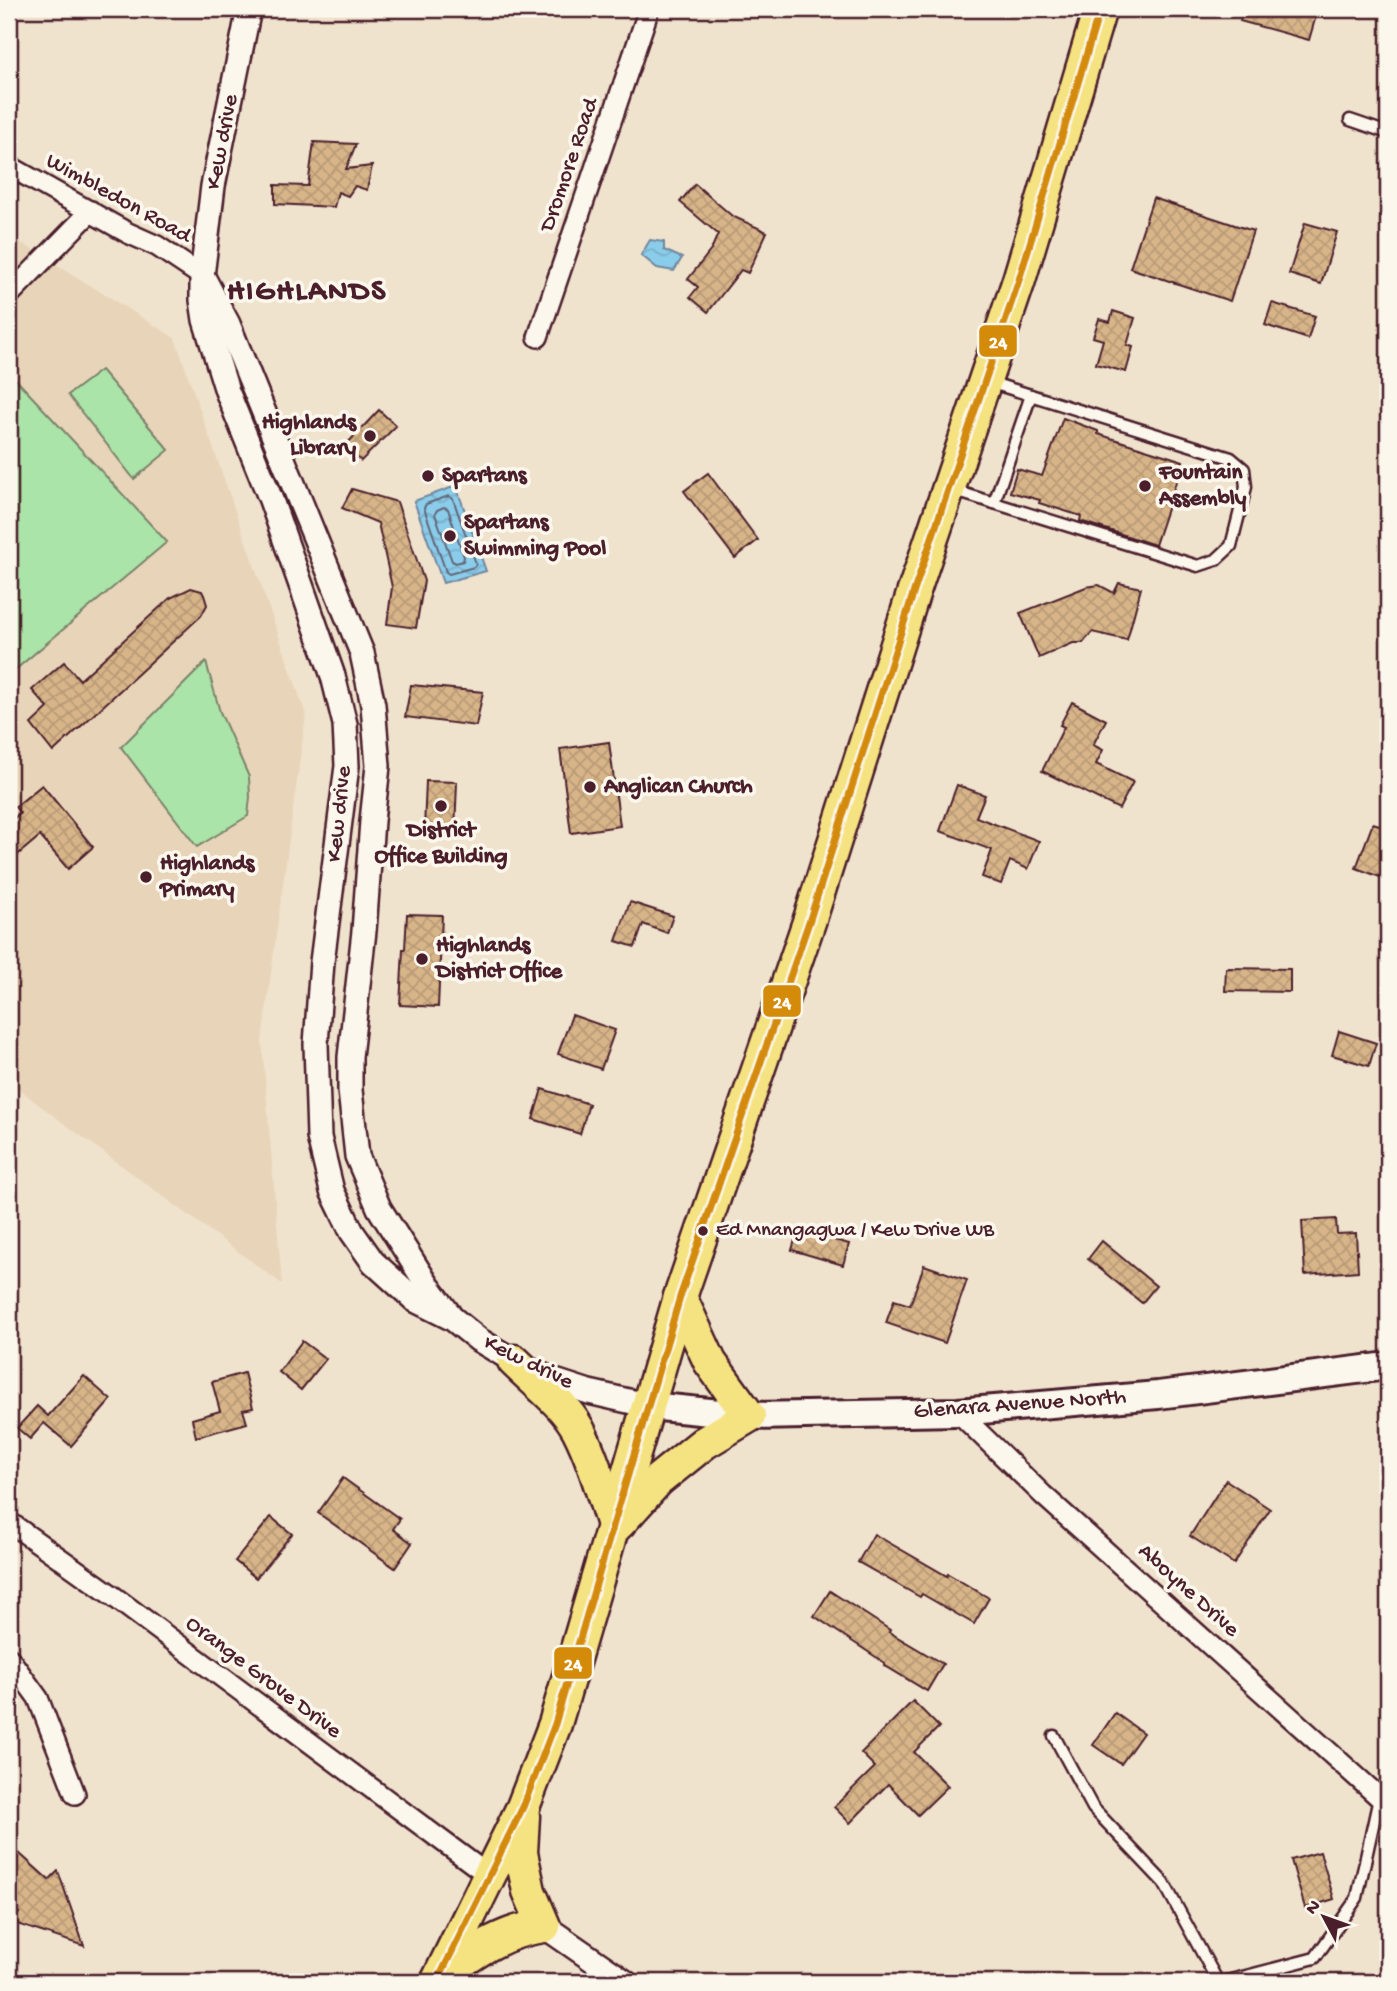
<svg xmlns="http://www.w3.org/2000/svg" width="1397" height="1991" font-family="'Gochi Hand',sans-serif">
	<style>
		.built { fill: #e8d5b9 }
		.garden { fill: #abe4a8; stroke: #7a826a; stroke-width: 2 }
		.water { fill: url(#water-waves); stroke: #70879e; stroke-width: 2 }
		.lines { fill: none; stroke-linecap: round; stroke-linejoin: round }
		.shore { stroke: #646578; stroke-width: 2 }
		.building { fill: url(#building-cross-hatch); stroke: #4a1f2b; stroke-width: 2 }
		.service-casing { stroke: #4a1f2b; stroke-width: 15 }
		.minor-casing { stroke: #4a1f2b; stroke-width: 24 }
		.tertiary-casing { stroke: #4a1f2b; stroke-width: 28 }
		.secondary-casing { stroke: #4a1f2b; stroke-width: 32 }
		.trunk-casing { stroke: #4a1f2b; stroke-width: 37 }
		.service { stroke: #fbf7ec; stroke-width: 10 }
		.minor { stroke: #fbf7ec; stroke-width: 19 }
		.tertiary { stroke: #fbf7ec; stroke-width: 23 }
		.secondary { stroke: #fbf7ec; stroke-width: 26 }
		.trunk { stroke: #f5e382; stroke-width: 32 }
		.bus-1-casing { stroke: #fbf7ec; stroke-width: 12 }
		.bus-1 { stroke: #d48b09; stroke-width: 7 }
		.poi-dot { fill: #4a1f2b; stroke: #fbf7ec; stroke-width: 2.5 }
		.labels { text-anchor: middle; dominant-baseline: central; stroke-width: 7; stroke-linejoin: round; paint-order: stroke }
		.bus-label { font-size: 21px; fill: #4a1f2b; stroke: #fbf7ec; text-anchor: start }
		.street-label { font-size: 23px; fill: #4a1f2b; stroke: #fbf7ec }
		.poi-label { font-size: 23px; font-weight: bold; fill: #4a1f2b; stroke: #fbf7ec; text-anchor: start }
		.district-label { font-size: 30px; font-weight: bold; letter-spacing: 2px; fill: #4a1f2b; stroke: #fbf7ec }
		.line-badge { stroke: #fbf7ec; stroke-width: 2.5 }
		.badge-label { font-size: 19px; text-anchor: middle; font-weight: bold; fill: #fff }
	</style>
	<defs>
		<pattern id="water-waves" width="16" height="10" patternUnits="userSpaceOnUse" patternTransform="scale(1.75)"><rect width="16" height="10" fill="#8acdeb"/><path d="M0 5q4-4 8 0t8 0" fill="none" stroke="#79b0ca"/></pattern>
		<pattern id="building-cross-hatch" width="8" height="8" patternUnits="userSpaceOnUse" patternTransform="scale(1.75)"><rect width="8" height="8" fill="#d7b589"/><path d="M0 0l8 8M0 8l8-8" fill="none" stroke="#ba9b76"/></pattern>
	</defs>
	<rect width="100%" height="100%" fill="#f0e3ce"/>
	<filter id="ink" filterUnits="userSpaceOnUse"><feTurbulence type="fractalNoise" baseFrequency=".0143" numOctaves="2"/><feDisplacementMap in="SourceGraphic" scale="14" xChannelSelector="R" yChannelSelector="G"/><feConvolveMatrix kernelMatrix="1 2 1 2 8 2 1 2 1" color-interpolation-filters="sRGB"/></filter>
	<g filter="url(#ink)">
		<polygon class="built" points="9,235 175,338 306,714 262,1041 282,1284 35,1102 9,1080"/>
		<g class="garden">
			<polygon points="101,370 169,450 134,479 68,395"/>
			<polygon points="9,372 167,542 9,675"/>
			<polygon points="206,662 220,712 249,777 250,797 248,816 197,847 121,747"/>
		</g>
		<g class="water">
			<polygon points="650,240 664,242 664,250 682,258 674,271 657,268 641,255"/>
			<polygon points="456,486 486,571 443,583 414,501"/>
		</g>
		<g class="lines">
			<g class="shore">
				<polygon points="449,496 453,499 476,564 474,567 449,574 446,572 424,508 426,504"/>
				<polygon points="444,507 448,509 464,557 463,561 456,563 452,561 435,514 437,510"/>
			</g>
		</g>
		<g class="building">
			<polygon points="1243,9 1318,9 1309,40 1240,21"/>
			<polygon points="314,142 356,144 346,169 372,166 367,190 355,186 348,196 338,192 334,207 275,204 275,185 308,186"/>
			<polygon points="695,184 732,216 767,232 748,273 741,270 708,312 690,297 698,287 688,279 711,250 718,234 680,202"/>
			<polygon points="1153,198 1253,231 1230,301 1130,268"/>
			<polygon points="1305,223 1337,232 1321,284 1289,274"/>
			<polygon points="1272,303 1315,316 1308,339 1265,325"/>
			<polygon points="1113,311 1135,318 1127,345 1133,347 1126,372 1096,364 1103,340 1093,337 1099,319 1110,322"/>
			<polygon points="379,410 396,426 361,461 344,447"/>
			<polygon points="1063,418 1098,431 1098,434 1183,461 1155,545 1080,521 1081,516 1039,503 1040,500 1010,492 1017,469 1042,476"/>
			<polygon points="708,473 758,540 735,558 684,491"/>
			<polygon points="352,489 397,502 424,581 416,628 387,624 392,587 378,523 342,508"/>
			<polygon points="1119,583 1141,588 1127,640 1092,632 1083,643 1073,643 1039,658 1020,613 1086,587 1099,585 1114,593"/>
			<polygon points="191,588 202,591 204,595 207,605 201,616 53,752 31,724 48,708 32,690 64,662 80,680 170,598"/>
			<polygon points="411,685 483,692 476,726 405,717"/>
			<polygon points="1072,702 1106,720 1093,745 1103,750 1096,764 1133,782 1119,809 1042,771 1064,727 1060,725"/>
			<polygon points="609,742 620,826 571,833 560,749"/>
			<polygon points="426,781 457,782 455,831 424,829"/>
			<polygon points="42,785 93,847 68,869 40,836 9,862 9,822 20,813 15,807"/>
			<polygon points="957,785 985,795 976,817 1039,841 1028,869 1010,861 1001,884 982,877 992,850 940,831"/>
			<polygon points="1373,823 1388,828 1388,880 1356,868"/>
			<polygon points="630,902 673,916 667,933 643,924 635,947 616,941"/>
			<polygon points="407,914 442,915 438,1007 400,1005 403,949 405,949"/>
			<polygon points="1226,968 1290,969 1290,992 1225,991"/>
			<polygon points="572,1015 615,1030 601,1069 558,1054"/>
			<polygon points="1339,1031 1376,1043 1369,1066 1332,1055"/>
			<polygon points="542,1089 589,1104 580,1134 533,1119"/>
			<polygon points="1336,1219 1337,1234 1356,1233 1358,1271 1305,1275 1302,1221"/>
			<polygon points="798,1230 849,1244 843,1265 792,1250"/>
			<polygon points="1102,1241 1156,1286 1142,1303 1088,1259"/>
			<polygon points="924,1265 967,1280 945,1343 886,1323 894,1300 910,1305"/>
			<polygon points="302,1341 326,1359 301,1390 279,1372"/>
			<polygon points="244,1373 253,1408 243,1410 247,1423 196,1437 192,1419 220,1411 212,1382"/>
			<polygon points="84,1376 111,1400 71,1446 44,1423 30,1439 17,1428 37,1406 48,1416"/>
			<polygon points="343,1478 400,1519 393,1529 412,1543 395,1568 318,1513"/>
			<polygon points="1226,1480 1270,1509 1234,1564 1190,1536"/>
			<polygon points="271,1517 292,1534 256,1578 235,1561"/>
			<polygon points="874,1534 947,1576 948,1574 989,1598 974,1624 922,1594 920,1597 858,1562"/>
			<polygon points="830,1591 890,1630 889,1632 943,1664 927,1691 884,1665 885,1663 814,1616"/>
			<polygon points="913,1701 939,1727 914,1752 948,1786 918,1815 888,1784 850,1823 834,1807 875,1767 861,1753"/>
			<polygon points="1115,1713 1143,1733 1121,1764 1093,1745"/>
			<polygon points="9,1844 49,1880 58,1871 84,1946 11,1922 19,1913 9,1904"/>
			<polygon points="1320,1852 1334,1899 1305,1908 1291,1860"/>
		</g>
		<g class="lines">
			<defs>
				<g id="service">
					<polyline points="1350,120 1388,133"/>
					<polyline points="952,490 1198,566 1216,560 1231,546 1246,487 1244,469 1231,458 989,382"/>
					<polyline points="994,503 1031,395"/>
					<polyline points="1054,1736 1093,1808 1164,1883 1218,1982"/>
					<polyline points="1223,1982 1315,1958 1357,1898 1379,1798"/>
				</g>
				<g id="minor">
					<polyline points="9,166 128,233 157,246 202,276"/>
					<polyline points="9,295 91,211"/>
					<polyline points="538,337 649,9"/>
					<polyline points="958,1412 1043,1495 1388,1805"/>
					<polyline points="9,1522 113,1596 488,1875"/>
					<polyline points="9,1658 38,1698 75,1794"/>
				</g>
				<g id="tertiary">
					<polyline points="249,9 213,186 202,276 202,300 205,320 227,391 271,500 333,676 345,724 347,766 322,962 316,1044 319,1137 332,1191 352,1232 373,1262 415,1300 453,1319 479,1340 514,1361 552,1380 589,1392 650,1406"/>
					<polyline points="204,279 228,324 362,653 373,705 378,766 372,821 364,931 350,1057 350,1090 357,1156 379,1208 428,1286 449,1314"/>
					<polyline points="544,1926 625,1982"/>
				</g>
				<polyline id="secondary" points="650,1406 749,1416 958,1412 1158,1395 1388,1366"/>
				<g id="trunk">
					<path d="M514,1361C535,1382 564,1403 578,1429C594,1460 603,1495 614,1528"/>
					<polyline points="619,1523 658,1480 704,1443 749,1416 710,1362 680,1297"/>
					<path d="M442,1975C475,1952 502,1931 544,1926L529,1891L521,1853L523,1816"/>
					<polyline points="437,1982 523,1807 555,1724 680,1297 810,919 914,591 1019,280 1100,9"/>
				</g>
			</defs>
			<use href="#service" class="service-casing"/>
			<use href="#minor" class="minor-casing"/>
			<use href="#tertiary" class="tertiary-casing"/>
			<use href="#secondary" class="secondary-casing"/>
			<use href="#trunk" class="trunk-casing"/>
			<use href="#service" class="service"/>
			<use href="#minor" class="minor"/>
			<use href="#tertiary" class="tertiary"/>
			<use href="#secondary" class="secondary"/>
			<use href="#trunk" class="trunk"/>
			<defs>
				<polyline id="bus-1" points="437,1982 523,1807 555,1724 680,1297 810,919 914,591 1019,280 1100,9"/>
			</defs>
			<use href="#bus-1" class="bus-1-casing"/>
			<use href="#bus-1" class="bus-1"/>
		</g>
	</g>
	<g class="poi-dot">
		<circle cx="370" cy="436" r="7"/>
		<circle cx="428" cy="476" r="7"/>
		<circle cx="1145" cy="486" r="7"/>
		<circle cx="450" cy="536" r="7"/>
		<circle cx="590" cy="787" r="7"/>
		<circle cx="441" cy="806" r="7"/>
		<circle cx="146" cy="877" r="7"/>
		<circle cx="422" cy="959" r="7"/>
		<circle cx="703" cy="1231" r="6"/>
	</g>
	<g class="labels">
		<g class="bus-label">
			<text x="716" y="1231">Ed Mnangagwa / Kew Drive WB</text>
		</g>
		<g class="street-label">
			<text transform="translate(223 142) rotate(-79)">Kew drive</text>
			<text transform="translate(570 165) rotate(-71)">Dromore Road</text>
			<text transform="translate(118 199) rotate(29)">Wimbledon Road</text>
			<text transform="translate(340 814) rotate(-84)">Kew drive</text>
			<text transform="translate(528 1363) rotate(26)">Kew drive</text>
			<text transform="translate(1020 1405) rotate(-4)">Glenara Avenue North</text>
			<text transform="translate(1188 1591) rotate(42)">Aboyne Drive</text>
			<text transform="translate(263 1678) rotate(37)">Orange Grove Drive</text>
		</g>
		<g class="poi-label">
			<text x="356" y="423" text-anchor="end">Highlands<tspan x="356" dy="26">Library</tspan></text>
			<text x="1159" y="473">Fountain<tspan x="1159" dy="26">Assembly</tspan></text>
			<text x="442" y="476">Spartans</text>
			<text x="464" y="523">Spartans<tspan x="464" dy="26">Swimming Pool</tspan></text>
			<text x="604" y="787">Anglican Church</text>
			<text x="441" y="831" text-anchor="middle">District<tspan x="441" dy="26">Office Building</tspan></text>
			<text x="160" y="864">Highlands<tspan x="160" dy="26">Primary</tspan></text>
			<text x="436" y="946">Highlands<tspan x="436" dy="26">District Office</tspan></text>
		</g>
		<g class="district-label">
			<text x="307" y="293">HIGHLANDS</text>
		</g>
	</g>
	<g class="line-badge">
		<rect x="978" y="324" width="40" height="34" rx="7" fill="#d48b09"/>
		<rect x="762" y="984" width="40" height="34" rx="7" fill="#d48b09"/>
		<rect x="553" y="1646" width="40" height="34" rx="7" fill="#d48b09"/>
	</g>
	<g class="badge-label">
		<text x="998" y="348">24</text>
		<text x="782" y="1008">24</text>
		<text x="573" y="1670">24</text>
	</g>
	<rect width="1397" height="1991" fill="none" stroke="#fbf7ec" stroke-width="35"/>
	<rect x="18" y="18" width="1362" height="1956" fill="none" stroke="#4a1f2b" stroke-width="2.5" filter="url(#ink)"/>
	<g transform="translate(1324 1917) rotate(311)" stroke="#fbf7ec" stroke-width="5" paint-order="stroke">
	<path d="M0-5L12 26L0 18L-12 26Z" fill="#4a1f2b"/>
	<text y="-10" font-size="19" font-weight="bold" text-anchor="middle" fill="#4a1f2b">N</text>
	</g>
</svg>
